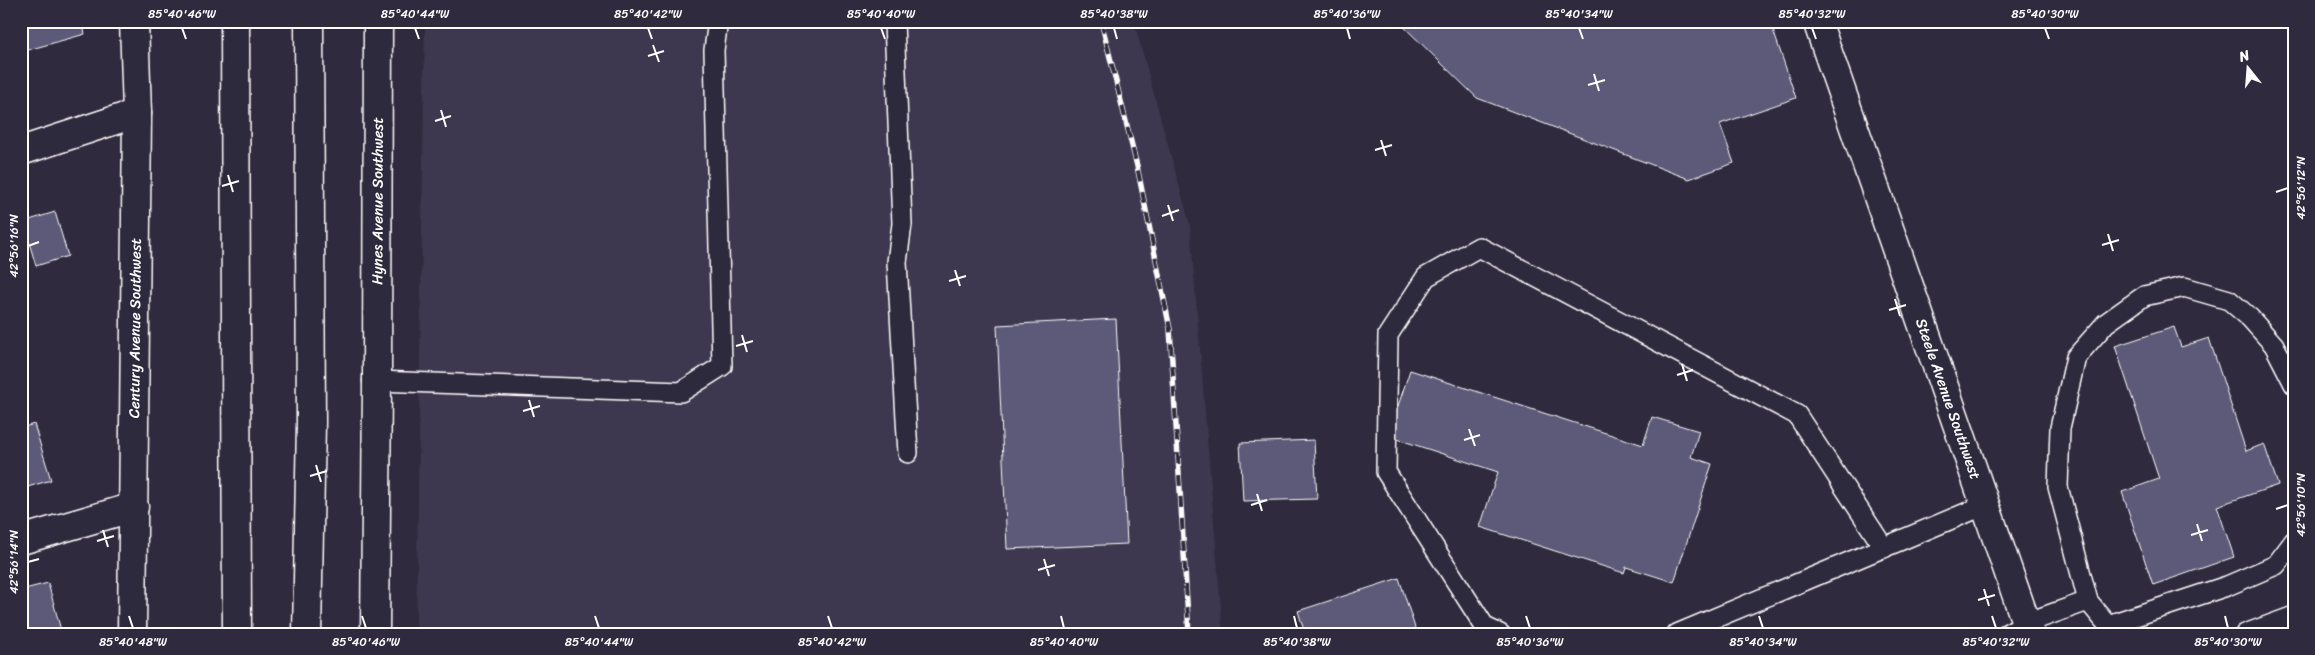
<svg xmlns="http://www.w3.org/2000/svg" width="2315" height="655" font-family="Sriracha,sans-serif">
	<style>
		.built { fill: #3c384f }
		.building { fill: #5c5a78; stroke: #fff }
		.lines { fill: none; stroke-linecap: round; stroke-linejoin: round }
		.lane-casing { stroke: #fff; stroke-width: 22 }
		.street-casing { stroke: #fff; stroke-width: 31 }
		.secondary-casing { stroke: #fff; stroke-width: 31 }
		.highway-casing { stroke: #fff; stroke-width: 31 }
		.lane { stroke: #2f2a3d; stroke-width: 19 }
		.street { stroke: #2f2a3d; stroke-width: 28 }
		.secondary { stroke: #2f2a3d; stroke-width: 28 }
		.highway { stroke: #2f2a3d; stroke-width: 28 }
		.rail-casing { stroke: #fff; stroke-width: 5.5 }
		.rail { stroke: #2f2a3d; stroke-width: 4; stroke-dasharray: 11; stroke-linecap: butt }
		.ticks { fill: none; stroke: #fff; stroke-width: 2 }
		.labels { text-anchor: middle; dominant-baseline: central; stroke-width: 4; stroke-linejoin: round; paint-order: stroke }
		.street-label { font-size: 15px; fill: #fff; stroke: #2f2a3d }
		.neatline { fill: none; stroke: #fff; stroke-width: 2 }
		.ticks-label { font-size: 12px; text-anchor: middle; fill: #fff }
	</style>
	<rect width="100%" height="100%" fill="#2f2a3d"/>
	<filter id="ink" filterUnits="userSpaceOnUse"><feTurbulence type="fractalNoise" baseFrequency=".02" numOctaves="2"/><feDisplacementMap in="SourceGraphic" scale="10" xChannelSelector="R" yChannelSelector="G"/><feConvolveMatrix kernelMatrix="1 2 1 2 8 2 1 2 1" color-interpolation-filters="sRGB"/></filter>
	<g filter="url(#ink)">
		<polygon class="built" points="425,21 1134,21 1190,225 1223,634 416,634"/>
		<g class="building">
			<polygon points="21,21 82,21 85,34 21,52"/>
			<polygon points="1398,21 1770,21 1796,98 1720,124 1734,163 1689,179 1477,98"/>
			<polygon points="55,212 68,256 36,266 23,222"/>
			<polygon points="1116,319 1127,544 1007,549 997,325"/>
			<polygon points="2174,327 2181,347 2209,338 2246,451 2264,444 2278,485 2217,506 2234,557 2153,585 2122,492 2159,479 2115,346"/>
			<polygon points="1410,370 1643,445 1652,417 1699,431 1691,457 1712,464 1674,582 1626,567 1624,573 1480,527 1498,472 1388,436"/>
			<polygon points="34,424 51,480 21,489 21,428"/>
			<polygon points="1314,440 1317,499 1243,501 1240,443"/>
			<polygon points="1399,578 1417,634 1305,634 1298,611"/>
			<polygon points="48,583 62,634 21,634 21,590"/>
		</g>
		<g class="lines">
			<defs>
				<g id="lane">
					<polyline points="894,21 902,224 897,262 908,453"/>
					<polyline points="377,381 681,392 722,366 714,50 718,21"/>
					<polyline points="2294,384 2274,345 2250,318 2229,300 2184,287 2144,296 2106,323 2076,357 2060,428 2058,487 2088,601 2108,625 2227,586 2276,565 2294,541"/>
					<polyline points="1500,634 1485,627 1386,472 1388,335 1426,277 1479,247 1797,415 1884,548"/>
					<polyline points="1677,634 1985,505"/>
					<polyline points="2006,634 2026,623 2088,601"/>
					<polyline points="2245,634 2294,616"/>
				</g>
				<g id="street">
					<path id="s1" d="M1817,21L2030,634"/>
					<polyline points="21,151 137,113"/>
					<polyline points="21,540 134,507"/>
				</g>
				<g id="secondary">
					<path id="s2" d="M377,381L378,21"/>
					<path id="s3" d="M132,634L137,113L134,21"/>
				</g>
				<g id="highway">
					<polyline points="235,21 237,634"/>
					<polyline points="307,634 311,423 309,21"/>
					<polyline points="375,634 377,381"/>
				</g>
			</defs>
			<use href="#lane" class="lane-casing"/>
			<use href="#street" class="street-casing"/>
			<use href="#secondary" class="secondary-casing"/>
			<use href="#highway" class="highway-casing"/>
			<use href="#lane" class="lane"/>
			<use href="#street" class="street"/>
			<use href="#secondary" class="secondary"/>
			<use href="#highway" class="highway"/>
			<defs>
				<polyline id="rail" points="1101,21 1137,166 1170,329 1189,634"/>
			</defs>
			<use href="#rail" class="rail-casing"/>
			<use href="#rail" class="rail"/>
		</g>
	</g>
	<path class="ticks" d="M182,28L186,39M415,28L419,39M648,28L652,39M881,28L885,39M1114,28L1117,39M1347,28L1350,39M1579,28L1583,39M1812,28L1816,39M2045,28L2049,39M653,45L659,62M648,56L664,51M1594,74L1599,91M1588,85L1605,80M441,110L446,127M435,121L451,116M1381,140L1386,156M1375,150L1392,145M228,175L233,192M222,186L239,181M2276,192L2288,188M1168,205L1173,221M1162,216L1179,210M2108,234L2113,251M2102,245L2119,240M28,246L39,242M955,270L960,286M949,281L966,276M1895,299L1900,316M1889,310L1906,305M742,335L747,352M736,346L753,341M1682,364L1687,381M1677,375L1693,370M529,400L534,417M523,411L540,406M1469,429L1475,446M1464,440L1480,435M316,465L321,482M310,476L327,471M1257,494L1262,511M1251,505L1267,500M2276,509L2288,505M2197,524L2202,541M103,530L108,547M2191,535L2208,530M97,541L114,536M1044,559L1049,576M28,562L39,559M1038,570L1055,565M1984,589L1989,606M1978,600L1995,595M129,616L133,628M362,616L366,628M595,616L599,628M828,616L832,628M1061,616L1064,628M1294,616L1297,628M1526,616L1530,628M1759,616L1763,628M1992,616L1996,628M2225,616L2228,628"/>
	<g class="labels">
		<g class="street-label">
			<text stroke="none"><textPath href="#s2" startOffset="180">Hynes Avenue Southwest</textPath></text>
			<text stroke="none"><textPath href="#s3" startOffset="306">Century Avenue Southwest</textPath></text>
			<text stroke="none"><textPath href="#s1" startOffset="400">Steele Avenue Southwest</textPath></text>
		</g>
	</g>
	<rect width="2315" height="655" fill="none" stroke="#2f2a3d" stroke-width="55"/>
	<g transform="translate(2248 68) rotate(343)" stroke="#2f2a3d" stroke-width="4" paint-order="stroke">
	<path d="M0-4L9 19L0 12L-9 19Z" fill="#ffffff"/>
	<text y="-8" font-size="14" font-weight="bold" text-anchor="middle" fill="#ffffff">N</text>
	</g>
	<rect x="28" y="28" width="2260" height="600" class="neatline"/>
	<g class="ticks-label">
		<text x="182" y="18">85°40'46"W</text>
		<text x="415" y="18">85°40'44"W</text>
		<text x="648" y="18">85°40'42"W</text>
		<text x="881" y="18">85°40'40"W</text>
		<text x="1114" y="18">85°40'38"W</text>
		<text x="1347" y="18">85°40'36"W</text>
		<text x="1579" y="18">85°40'34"W</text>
		<text x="1812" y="18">85°40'32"W</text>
		<text x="2045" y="18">85°40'30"W</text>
		<text transform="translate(2301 188) rotate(-90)" y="4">42°56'12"N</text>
		<text transform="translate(14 246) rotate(-90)" y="4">42°56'16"N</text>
		<text transform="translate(2301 505) rotate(-90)" y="4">42°56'10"N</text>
		<text transform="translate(14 562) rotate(-90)" y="4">42°56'14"N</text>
		<text x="133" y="646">85°40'48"W</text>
		<text x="366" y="646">85°40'46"W</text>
		<text x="599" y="646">85°40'44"W</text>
		<text x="832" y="646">85°40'42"W</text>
		<text x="1064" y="646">85°40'40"W</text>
		<text x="1297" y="646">85°40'38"W</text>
		<text x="1530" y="646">85°40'36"W</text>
		<text x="1763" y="646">85°40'34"W</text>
		<text x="1996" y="646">85°40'32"W</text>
		<text x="2228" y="646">85°40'30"W</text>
	</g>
</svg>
